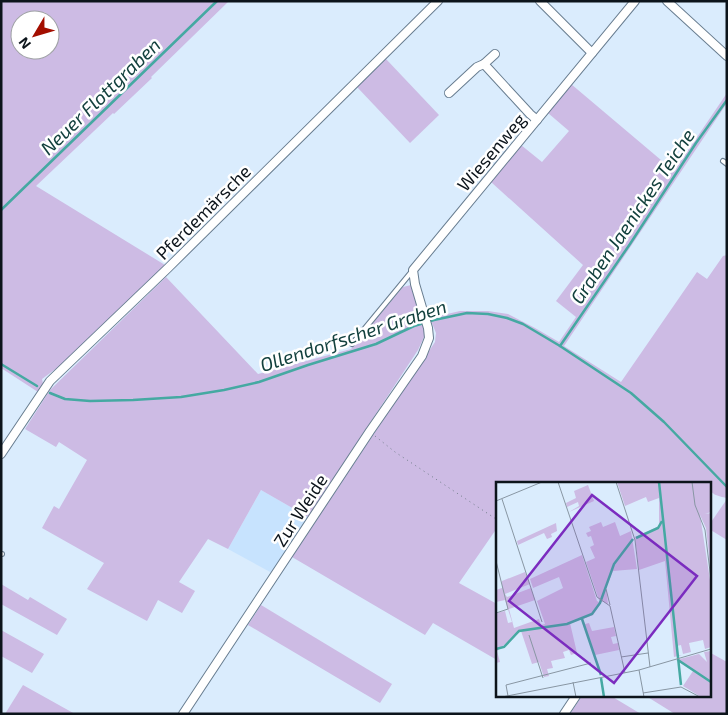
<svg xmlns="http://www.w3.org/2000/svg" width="728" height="715" font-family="'Exo 2',sans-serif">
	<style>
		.built { fill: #c7e3fe }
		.green { fill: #cdbbe4; fill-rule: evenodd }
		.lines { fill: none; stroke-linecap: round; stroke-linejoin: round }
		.stream { stroke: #45a9a2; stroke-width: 2.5 }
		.service-casing { stroke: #687d90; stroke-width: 6 }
		.minor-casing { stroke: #687d90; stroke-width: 10 }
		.path { stroke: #707d89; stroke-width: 1; stroke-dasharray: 1 4; stroke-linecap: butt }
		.service { stroke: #fff; stroke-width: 4 }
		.minor { stroke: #fff; stroke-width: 8 }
		.labels { text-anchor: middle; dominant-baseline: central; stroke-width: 5; stroke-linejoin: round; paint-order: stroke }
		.street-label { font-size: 18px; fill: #0c141b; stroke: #fff }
		.water-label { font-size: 19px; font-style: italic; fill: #13413e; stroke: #fff }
		.inset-river { fill: none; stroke: #45a9a2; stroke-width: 2.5 }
		.inset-road { fill: none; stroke: #8896a3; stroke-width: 1 }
		.view { fill: #7b2cbf; fill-opacity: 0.15; stroke: #7b2cbf; stroke-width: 2.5 }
		.inset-edge { fill: none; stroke: #0c141b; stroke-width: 2.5 }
	</style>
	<rect width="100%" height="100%" fill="#daecfd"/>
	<polygon class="built" points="261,490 308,517 272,573 228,549"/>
	<g class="green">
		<path d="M1,1H229L151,77L152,78L114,114L113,113L36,186L165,265L65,362L42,379L43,384L38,392L1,368ZM20,20H50V50H20Z"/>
		<polygon points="386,59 439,115 410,143 357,87"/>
		<path d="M571,84L674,171L727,93V103L564,346L621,382L697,272L707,279L723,256L727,255V498C718,496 709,495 709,484H497V528L459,583L497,604V660L433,623L425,635L292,557L435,342L436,333L430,318L460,311H488L508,314L535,328L559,342L576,317L556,301L583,265L491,182L521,145L542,162L569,131L548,113Z"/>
		<polygon points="166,277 258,374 351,349 403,287 411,285 413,288 424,328 425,335 418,350 308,517 261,490 228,549 208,539 179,582 195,591 182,613 158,600 147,621 87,589 104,563 42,528 54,506 59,509 87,460 59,442 56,447 25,429 50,390"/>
		<polygon points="727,499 727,540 709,529 709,525"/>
		<polygon points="1,584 28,600 30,597 67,619 57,635 1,604"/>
		<polygon points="261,605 392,684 380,703 248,625"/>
		<polygon points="1,630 44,654 32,673 1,656"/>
		<polygon points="709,652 727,662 727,714 675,714 646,696 709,696"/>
		<polygon points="23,685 75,714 5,714"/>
		<polygon points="582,696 611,696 641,714 570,714"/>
	</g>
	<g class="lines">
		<g class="stream">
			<polyline points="1,210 217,1"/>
			<polyline points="560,346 630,244 696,143 727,100"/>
			<polyline points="1,364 37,386"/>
			<polyline points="50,393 65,399 90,401 133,400 181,397 224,390 259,382 308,365 376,344 414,326 434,320 467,313 488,314 507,318 523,324 560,346 631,393 664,422 727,487"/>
		</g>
		<defs>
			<g id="service">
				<polyline points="723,161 727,164"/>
				<polyline points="352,344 413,270"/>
				<polyline points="1,554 2,554"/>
			</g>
			<g id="minor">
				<polyline points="540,1 592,53"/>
				<polyline points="667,1 727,56"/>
				<polyline points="484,64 530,114 537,120"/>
				<polyline points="449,93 477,67 484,64 495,54"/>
				<polyline points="1,454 50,381 168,268 438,1"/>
				<polyline points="183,714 370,431 422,356 429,338 428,328 415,284 413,270 635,1"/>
				<polyline points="564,714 576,696"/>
			</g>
		</defs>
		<use href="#service" class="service-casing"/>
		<use href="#minor" class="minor-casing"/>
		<polyline class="path" points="375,436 395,452 496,519"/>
		<use href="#service" class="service"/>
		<use href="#minor" class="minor"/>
	</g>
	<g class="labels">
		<g class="street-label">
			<text transform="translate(491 152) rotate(-50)">Wiesenweg</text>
			<text transform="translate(203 212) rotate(-45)">Pferdemärsche</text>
			<text transform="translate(300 510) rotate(-57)">Zur Weide</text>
		</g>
		<g class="water-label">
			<text transform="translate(100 96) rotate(-44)">Neuer Flottgraben</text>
			<text transform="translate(632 216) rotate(-56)">Graben Jaenickes Teiche</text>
			<text transform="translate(353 335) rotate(-18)">Ollendorfscher Graben</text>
		</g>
	</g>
	<g transform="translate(496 482)">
		<rect width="215" height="215" fill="#daecfd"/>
		<path d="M121,0H215V30L209,32L215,31V90L210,46L204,33L214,98L215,165L209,167L207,158L193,161L195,170L187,172L185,163L181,164L182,173H186L178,175L169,79L143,88L139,55L163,44V16L152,20L150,15L129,24ZM92,3L98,19L73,30L83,24L82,20L71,25L70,21L80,16L78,9ZM105,40L107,45L119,40L124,54L135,49L141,87L117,89L110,106L112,122L103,118L90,80L99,76L94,65L98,63L95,54L92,55L90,51L95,49L93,45ZM60,41L61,49L55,52L56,55L51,57L48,51L22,63L21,59ZM86,73L101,119L105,121L97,133L87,137L89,142L93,141L96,149L118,145L120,154L115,155L117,162L122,161L123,168L99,173L105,192L109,193H104L86,137L74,141L81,171L75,173L73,168L67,170L69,176L55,179L57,186L51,187L53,194L48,195L43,180L36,182L25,149L1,169L4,180L0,181V131L9,129L12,141L16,140L9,118L0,120V108L6,106V99L29,90L34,102L9,112L11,115L35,106L39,118L13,127L18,146L43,137L45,143L49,142L41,119L67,106L63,95L37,106L34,97ZM215,169V215H205L187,204L197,189L180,178L203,172L211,180L208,170Z" fill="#cdbbe4"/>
		<path class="inset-river" d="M163,0L185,203M140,56L162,46L166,39M86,137L105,193M0,167L8,165L23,149L71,142L96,132L104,121L118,82L137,57M182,178L215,200M105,196L108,215"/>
		<path class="inset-road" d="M62,0L101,115L114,124L129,191M120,0L139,58L154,185M196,0L199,23L209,48L215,98M6,17L46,140M0,19L46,0M0,79L12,127L0,131M110,107L114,123M33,153L47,196M125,175L152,171M143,188L148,215M77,200L80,215M147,211L185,205L204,215M12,214L10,203L95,181M6,215L143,188L215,167"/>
		<path class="view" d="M96,13L201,94L118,201L13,119Z"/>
		<rect width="215" height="215" class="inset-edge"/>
	</g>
	<rect width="728" height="715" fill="none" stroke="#0c141b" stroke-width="5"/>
	<g transform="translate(35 35) rotate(232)"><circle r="24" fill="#ffffff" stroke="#9ea1a4"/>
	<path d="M0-4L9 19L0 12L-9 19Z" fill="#a30e00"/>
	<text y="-8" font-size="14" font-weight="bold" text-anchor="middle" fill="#0c141b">N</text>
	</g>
</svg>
